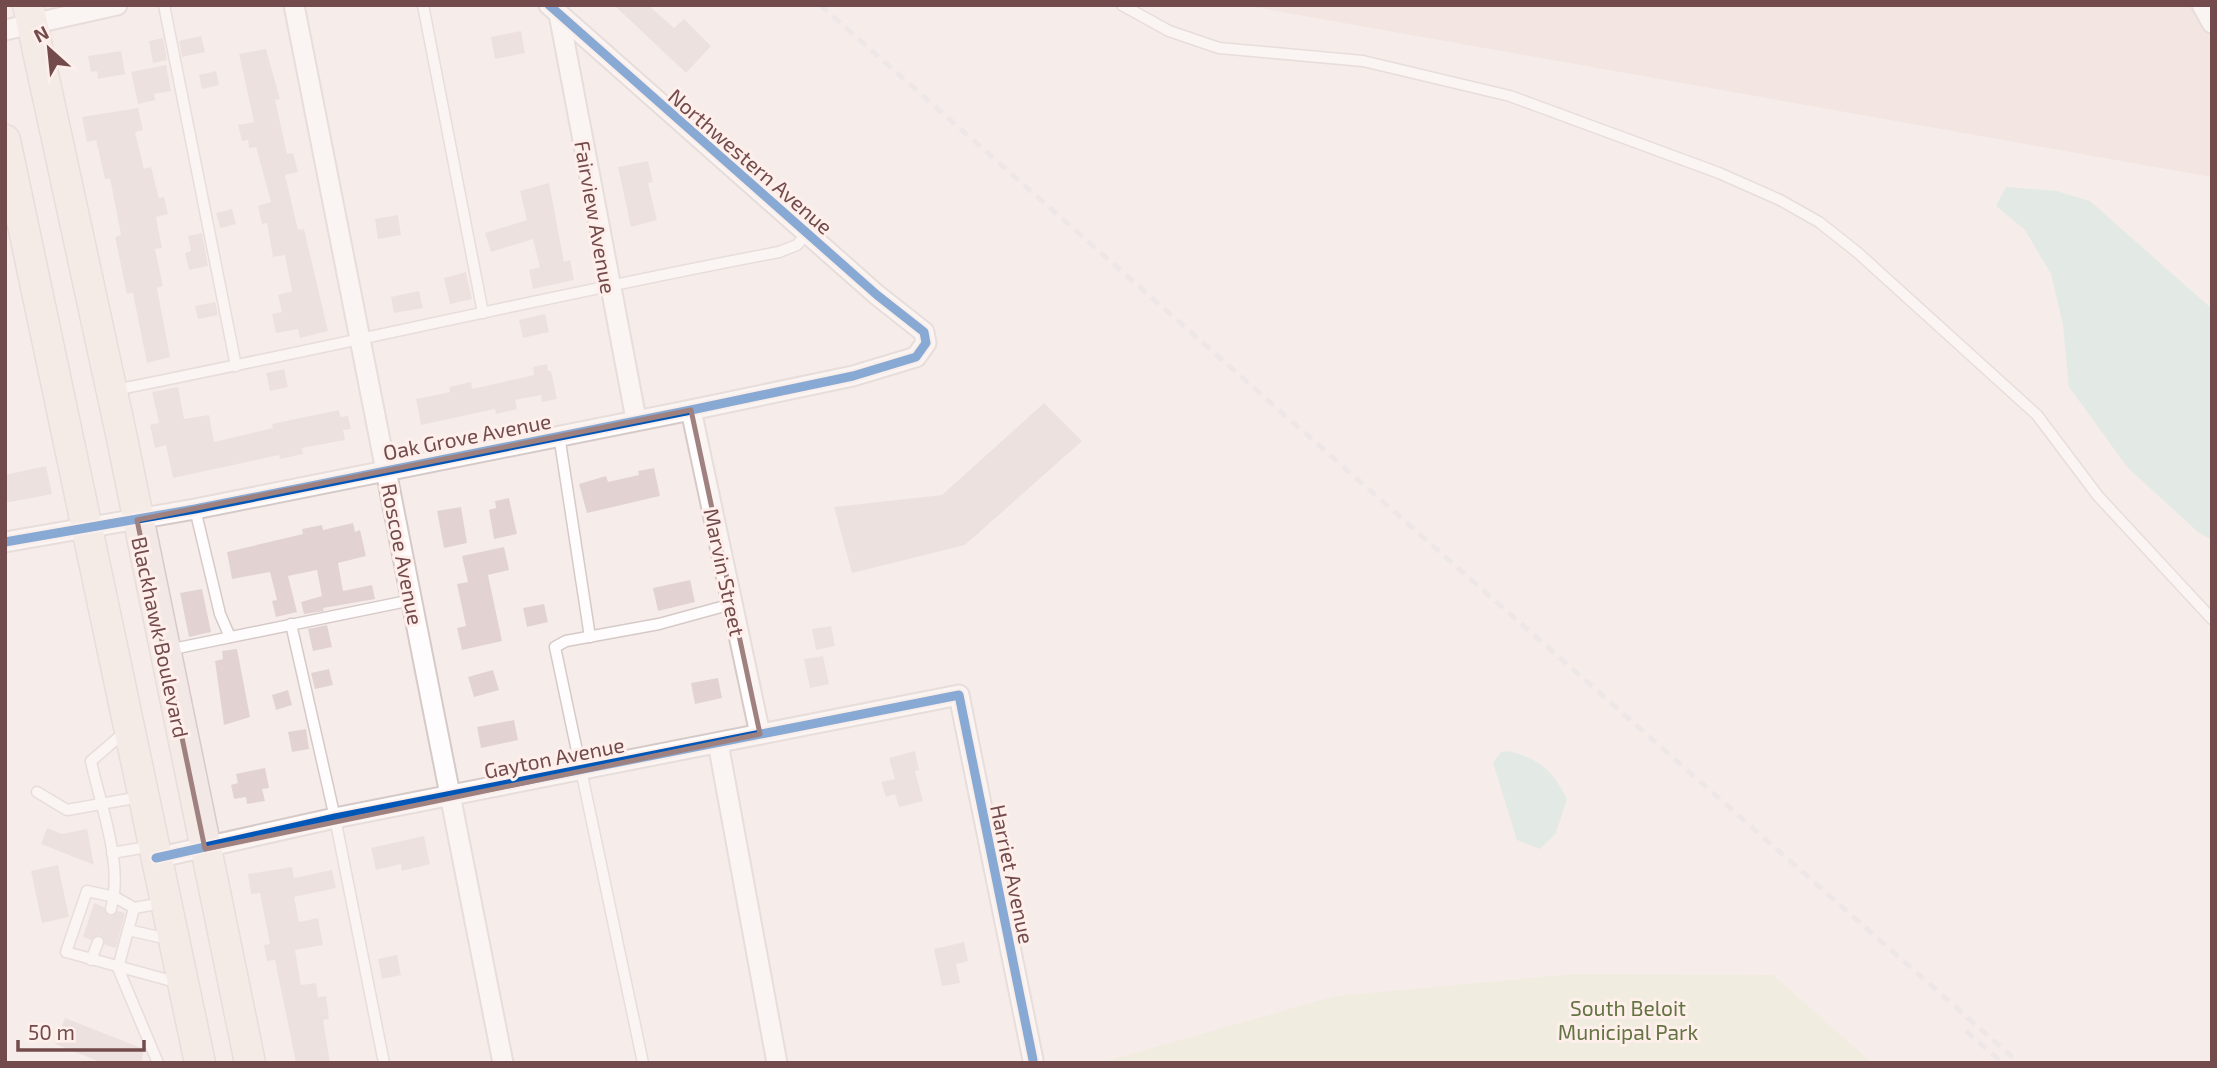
<svg xmlns="http://www.w3.org/2000/svg" width="2217" height="1068" font-family="'Exo 2',sans-serif">
	<style>
		.residential { fill: #f0deda }
		.green { fill: #eaead5 }
		.water { fill: #cce7df }
		.building { fill: #e2d3d2 }
		.lines { fill: none; stroke-linecap: round; stroke-linejoin: round }
		.lane-casing { stroke: #d6cac8; stroke-width: 13 }
		.street-casing { stroke: #d6cac8; stroke-width: 23 }
		.primary-casing { stroke: #d8caca; stroke-width: 33 }
		.lane { stroke: #fefcfc; stroke-width: 10 }
		.street { stroke: #fefcfc; stroke-width: 19 }
		.primary { stroke: #f2e8e5; stroke-width: 30 }
		.rail { stroke: #e3e1e4; stroke-width: 5; stroke-dasharray: 10 7; stroke-linecap: butt }
		.cycleway-casing { stroke: #feefeb; stroke-width: 13 }
		.cycleway { stroke: #0057b8; stroke-width: 9 }
		.marked { fill: none; stroke: #9f8180; stroke-width: 5; stroke-linejoin: round }
		.labels { text-anchor: middle; dominant-baseline: central; stroke-width: 6; stroke-linejoin: round; paint-order: stroke }
		.street-label { font-size: 21px; fill: #734b4c; stroke: #feefeb }
		.park-label { font-size: 21px; fill: #637341; stroke: #feefeb }
	</style>
	<rect width="100%" height="100%" fill="#f6edea"/>
	<polygon class="residential" points="1242,5 2212,5 2212,177 2211,177"/>
	<polygon class="green" points="1574,974 1773,975 1872,1063 1099,1063 1335,996"/>
	<g class="water">
		<polygon points="2006,187 2057,191 2090,201 2212,309 2212,540 2199,533 2128,468 2069,387 2063,325 2051,274 2025,230 1996,206"/>
		<path d="M1508,751C1539,758 1553,771 1567,799L1556,833L1540,849L1517,840L1493,763L1501,752Z"/>
	</g>
	<g class="building">
		<polygon points="614,5 648,5 674,28 684,19 711,46 686,73"/>
		<polygon points="521,31 525,53 495,59 491,37"/>
		<polygon points="201,36 205,52 182,57 179,41"/>
		<polygon points="163,38 167,60 153,63 149,41"/>
		<polygon points="266,49 280,99 275,100 287,154 293,153 298,172 285,175 298,230 304,229 328,331 300,338 298,329 276,333 272,314 282,312 278,295 292,291 285,255 273,257 267,223 262,224 258,206 271,202 256,147 249,148 248,140 242,141 238,125 254,122 239,54"/>
		<polygon points="121,51 125,74 98,79 97,71 91,72 88,56"/>
		<polygon points="166,65 171,91 154,94 155,100 138,104 131,72"/>
		<polygon points="216,71 219,85 202,89 199,75"/>
		<polygon points="138,108 143,130 135,132 144,169 151,167 159,198 164,197 168,214 156,217 162,248 155,249 163,286 157,288 170,357 147,363 133,293 127,294 115,237 121,235 110,178 105,179 96,140 87,142 82,117"/>
		<polygon points="648,161 653,182 648,183 657,220 631,227 618,167"/>
		<polygon points="549,183 564,262 570,260 574,280 533,289 529,270 540,267 533,239 491,252 485,233 527,220 520,191"/>
		<polygon points="232,209 236,224 220,228 216,213"/>
		<polygon points="398,215 401,235 378,239 375,219"/>
		<polygon points="202,233 208,266 189,270 185,253 191,251 188,236"/>
		<polygon points="466,272 472,299 450,304 444,278"/>
		<polygon points="419,291 423,308 394,313 391,297"/>
		<polygon points="215,302 218,315 198,319 195,306"/>
		<polygon points="545,314 549,332 523,338 519,320"/>
		<polygon points="547,364 548,371 551,371 557,399 542,402 541,395 515,400 517,409 496,414 495,409 421,425 416,399 450,392 449,387 471,382 472,389 534,375 533,367"/>
		<polygon points="284,369 288,387 270,391 266,373"/>
		<polygon points="178,387 184,419 209,415 214,442 273,428 272,424 339,410 340,417 348,416 351,429 343,430 345,440 302,448 303,454 280,459 279,455 173,478 166,445 155,448 150,425 159,423 152,392"/>
		<polygon points="1044,403 1082,441 965,545 852,573 834,507 942,495"/>
		<polygon points="46,466 52,494 5,503 5,475"/>
		<polygon points="654,468 660,496 587,513 579,484 606,476 608,482 639,475 638,471"/>
		<polygon points="509,498 517,534 494,539 489,510 496,508 495,501"/>
		<polygon points="461,507 467,543 444,548 437,511"/>
		<polygon points="353,523 355,532 360,530 366,556 338,563 343,591 372,585 375,599 323,608 324,611 304,614 301,602 322,596 317,570 288,576 297,612 276,617 272,601 277,600 270,572 232,579 227,552 303,534 302,529 322,525 323,530"/>
		<polygon points="504,547 509,570 488,575 502,641 462,650 457,628 466,626 457,584 468,582 462,556"/>
		<polygon points="690,580 695,602 658,611 653,588"/>
		<polygon points="202,589 211,632 189,637 180,593"/>
		<polygon points="544,604 548,622 527,627 523,608"/>
		<polygon points="327,625 332,647 313,651 308,629"/>
		<polygon points="831,626 835,646 816,650 812,629"/>
		<polygon points="237,649 250,717 224,725 215,661 223,659 222,651"/>
		<polygon points="823,656 829,684 810,688 804,659"/>
		<polygon points="329,669 333,685 315,689 311,673"/>
		<polygon points="493,670 499,690 474,697 468,677"/>
		<polygon points="718,678 722,698 695,704 691,683"/>
		<polygon points="288,690 292,705 276,710 272,695"/>
		<polygon points="514,720 518,740 481,748 477,727"/>
		<polygon points="306,729 309,749 292,752 288,732"/>
		<polygon points="915,751 919,770 915,771 923,801 899,807 895,794 886,797 881,782 895,779 889,758"/>
		<polygon points="265,768 269,788 262,789 265,801 247,804 246,797 234,799 231,785 238,783 236,774"/>
		<polygon points="47,828 62,834 87,829 94,865 41,844"/>
		<polygon points="424,836 430,864 402,871 401,864 376,870 371,848"/>
		<polygon points="58,865 69,917 42,923 31,871"/>
		<polygon points="292,867 294,878 332,870 336,888 294,897 299,922 318,918 323,945 295,950 301,985 316,983 318,997 326,996 329,1019 323,1020 330,1063 296,1063 275,960 267,961 264,945 270,944 260,893 251,894 248,874"/>
		<polygon points="94,903 104,907 109,916 118,911 125,913 116,948 105,945 100,935 91,940 83,937"/>
		<polygon points="964,942 968,961 956,964 960,983 942,986 934,949"/>
		<polygon points="397,955 401,975 382,979 378,959"/>
		<polygon points="65,1018 144,1049 141,1063 103,1063 55,1044"/>
	</g>
	<g class="lines">
		<defs>
			<g id="lane">
				<polyline points="164,5 236,366"/>
				<polyline points="423,5 483,313"/>
				<polyline points="1122,5 1169,31 1219,48 1363,61 1510,96 1719,173 1780,200 1819,222 1857,252 2037,415 2098,496 2212,619"/>
				<path d="M115,390C337,346 557,294 779,252L797,245L807,233"/>
				<polyline points="559,435 590,637"/>
				<polyline points="195,509 220,614 230,637"/>
				<polyline points="291,624 335,818 384,1063"/>
				<polyline points="168,650 412,600"/>
				<polyline points="37,792 67,810 140,797"/>
				<polyline points="112,853 153,846"/>
				<polyline points="163,903 134,908 115,897 87,891 66,952 179,983"/>
				<polyline points="134,908 118,968 158,1063"/>
				<path d="M111,909C124,864 100,805 91,761L126,731"/>
				<polyline points="128,930 168,939"/>
				<polyline points="91,960 98,942"/>
				<polyline points="643,1063 555,647 566,641 659,624 732,604"/>
			</g>
			<g id="street">
				<polyline points="294,5 503,1063"/>
				<polyline points="2202,5 2212,23"/>
				<polyline points="559,14 636,419"/>
				<polyline points="5,30 117,5"/>
				<polyline points="691,410 760,734"/>
				<polyline points="5,542 195,509 691,410 853,376 916,357 926,343 924,332 877,295 549,5"/>
				<polyline points="718,743 777,1063"/>
				<polyline points="156,858 335,818 959,695 1033,1060"/>
			</g>
			<g id="primary">
				<polyline points="28,5 120,429 250,1063"/>
				<polyline points="5,140 200,1063"/>
			</g>
		</defs>
		<use href="#lane" class="lane-casing"/>
		<use href="#street" class="street-casing"/>
		<use href="#primary" class="primary-casing"/>
		<use href="#lane" class="lane"/>
		<use href="#street" class="street"/>
		<use href="#primary" class="primary"/>
		<g class="rail">
			<polyline points="820,5 2019,1063"/>
			<polyline points="1966,1031 2003,1063"/>
		</g>
		<defs>
			<g id="cycleway">
				<polyline points="5,542 195,509 691,410 853,376 916,357 926,343 924,332 877,295 549,5"/>
				<polyline points="156,858 335,818 959,695 1033,1060"/>
			</g>
		</defs>
		<use href="#cycleway" class="cycleway-casing"/>
		<use href="#cycleway" class="cycleway"/>
	</g>
	<path d="M0 0H2217V1068H0ZM691,410L760,734L205,849L137,520Z" fill="#f6edea" fill-opacity=".55" fill-rule="evenodd"/>
	<path class="marked" d="M691,410L760,734L205,849L137,520Z"/>
	<g class="labels">
		<g class="street-label">
			<text transform="translate(751 161) rotate(41)">Northwestern Avenue</text>
			<text transform="translate(596 217) rotate(80)">Fairview Avenue</text>
			<text transform="translate(467 436) rotate(-11)">Oak Grove Avenue</text>
			<text transform="translate(403 554) rotate(79)">Roscoe Avenue</text>
			<text transform="translate(725 572) rotate(78)">Marvin Street</text>
			<text transform="translate(161 637) rotate(78)">Blackhawk Boulevard</text>
			<text transform="translate(554 757) rotate(-11)">Gayton Avenue</text>
			<text transform="translate(1013 874) rotate(78)">Harriet Avenue</text>
		</g>
		<g class="park-label">
			<text x="1628" y="1007">South Beloit<tspan x="1628" dy="24">Municipal Park</tspan></text>
		</g>
	</g>
	<rect width="2217" height="1068" fill="none" stroke="#734b4c" stroke-width="14"/>
	<g transform="translate(49 49) rotate(333)" stroke="#feefeb" stroke-width="5" paint-order="stroke">
	<path d="M0-5L12 26L0 18L-12 26Z" fill="#734b4c"/>
	<text y="-10" font-size="19" font-weight="bold" text-anchor="middle" fill="#734b4c">N</text>
	</g>
	<path d="M18 1040v10h126v-10" fill="none" stroke="#734b4c" stroke-width="3.5"/>
	<text x="28" y="1040" font-size="21" fill="#734b4c" stroke="#feefeb" stroke-width="5" paint-order="stroke">50 m</text>
</svg>
